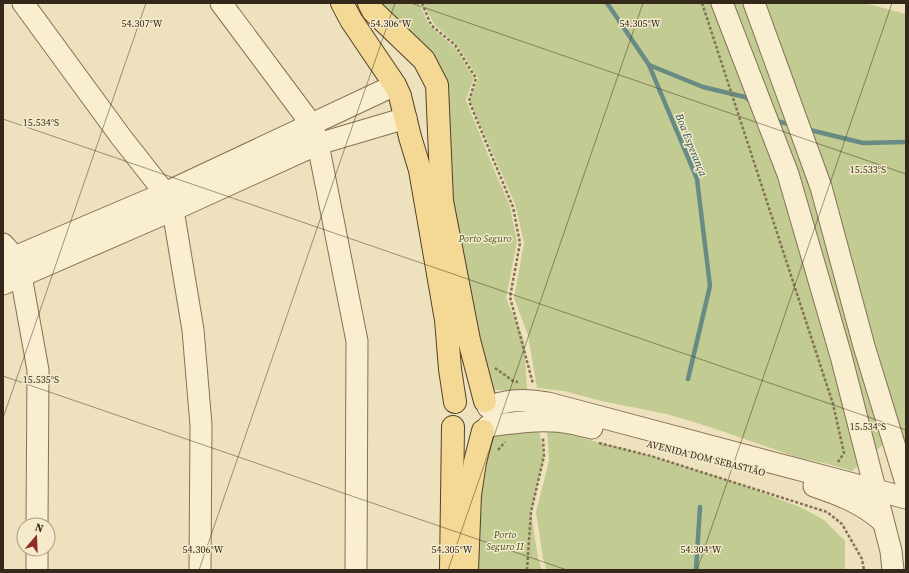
<svg xmlns="http://www.w3.org/2000/svg" width="909" height="573" font-family="'Source Serif 4',serif">
	<style>
		.green { fill: #c2cb91 }
		.lines { fill: none; stroke-linecap: round; stroke-linejoin: round }
		.stream { stroke: #688c85; stroke-width: 4.5 }
		.minor-casing { stroke: #857156; stroke-width: 23 }
		.major-casing { stroke: #533f2b; stroke-width: 24 }
		.path { stroke: #857156; stroke-width: 2.5; stroke-dasharray: 3 2; stroke-linecap: butt }
		.minor { stroke: #f9eed0; stroke-width: 21 }
		.major { stroke: #f3d993; stroke-width: 22 }
		.ticks { fill: none; stroke: #34281b; stroke-width: 1; stroke-opacity: 0.45 }
		.labels { text-anchor: middle; dominant-baseline: central; stroke-width: 3; stroke-linejoin: round; paint-order: stroke }
		.park-label { font-size: 10px; font-style: italic; fill: #435121; stroke: #f5ebcc }
		.street-label { font-size: 10px; fill: #34281b; stroke: #f5ebcc }
		.water-label { font-size: 11px; font-style: italic; fill: #2a5453; stroke: #f5ebcc }
		.ticks-label { font-size: 10px; text-anchor: middle; fill: #34281b; stroke: #f5ebcc; stroke-width: 3; stroke-linejoin: round; paint-order: stroke }
	</style>
	<rect width="100%" height="100%" fill="#eee1bd"/>
	<g class="green">
		<polygon points="375,3 419,3 429,25 455,48 474,78 466,100 495,172 510,206 517,242 506,298 524,340 527,390 486,390 463,281 440,102"/>
		<polygon points="423,3 864,3 906,14 906,441 886,442 852,471 828,464 799,458 713,428 667,414 601,401 564,391 537,388 528,335 514,298 524,243 515,204 470,101 478,78 457,45 434,24"/>
		<polygon points="538,424 544,456 531,512 538,558 542,570 475,570 474,498 495,431"/>
		<polygon points="547,429 651,456 733,482 800,507 824,520 845,541 845,570 547,570 543,558 536,512 549,461"/>
	</g>
	<g class="lines">
		<g class="stream">
			<polyline points="607,3 649,65 697,179 710,286 688,379"/>
			<polyline points="649,65 703,87 745,97 753,103"/>
			<polyline points="774,118 780,122 793,125"/>
			<polyline points="806,129 863,143 906,142"/>
			<polyline points="696,570 700,507"/>
		</g>
		<defs>
			<g id="minor">
				<polyline points="23,3 121,137 165,193 173,210 193,330 201,425 200,570"/>
				<polyline points="221,3 312,125 318,144 357,341 356,570"/>
				<polyline points="722,3 788,174 841,356 891,551 893,570"/>
				<polyline points="754,3 821,187 864,346 906,483"/>
				<polyline points="3,244 14,256 21,276 38,370 37,525"/>
				<polyline points="3,262 165,193 395,85"/>
				<polyline points="3,284 173,210 318,144 406,118"/>
				<path d="M488,407C508,399 527,399 548,403L906,498"/>
				<path d="M488,426C509,424 530,419 552,421C566,421 579,425 592,428"/>
				<path d="M814,486C838,494 864,504 883,522"/>
				<polyline points="37,570 37,549"/>
			</g>
			<g id="major">
				<polyline points="342,3 351,20 395,85 400,96 410,137 420,170 446,320 450,369 455,402"/>
				<polyline points="369,3 373,11 424,60 437,85 442,201 469,340 485,401"/>
				<polyline points="451,570 453,427"/>
				<polyline points="467,570 470,495 475,462 483,431"/>
			</g>
		</defs>
		<use href="#minor" class="minor-casing"/>
		<use href="#major" class="major-casing"/>
		<g class="path">
			<polyline points="422,3 431,25 455,45 476,78 469,101 513,207 520,243 510,297 533,384"/>
			<polyline points="702,3 833,404 844,453 838,462"/>
			<polyline points="495,368 513,381 518,382"/>
			<polyline points="599,443 651,456 827,512 842,524 862,559 864,570"/>
			<polyline points="498,450 505,442"/>
			<polyline points="527,570 531,512 544,456 543,438"/>
		</g>
		<use href="#minor" class="minor"/>
		<use href="#major" class="major"/>
	</g>
	<path class="ticks" d="M411,3L906,174M3,119L906,430M3,376L567,570M3,418L146,3M199,570L395,3M448,570L643,3M697,570L892,3"/>
	<g class="labels">
		<g class="park-label">
			<text x="485" y="238">Porto Seguro</text>
			<text x="505" y="534">Porto<tspan x="505" dy="12">Seguro II</tspan></text>
		</g>
		<g class="street-label">
			<text transform="translate(706 458) rotate(14)">AVENIDA DOM SEBASTIÃO</text>
		</g>
		<g class="water-label">
			<text transform="translate(691 145) rotate(68)">Boa Esperança</text>
		</g>
	</g>
	<g class="ticks-label">
		<text x="142" y="27">54.307°W</text>
		<text x="391" y="27">54.306°W</text>
		<text x="640" y="27">54.305°W</text>
		<text x="41" y="126">15.534°S</text>
		<text x="868" y="173">15.533°S</text>
		<text x="41" y="383">15.535°S</text>
		<text x="868" y="430">15.534°S</text>
		<text x="203" y="553">54.306°W</text>
		<text x="452" y="553">54.305°W</text>
		<text x="701" y="553">54.304°W</text>
	</g>
	<rect width="909" height="573" fill="none" stroke="#34281b" stroke-width="8"/>
	<g transform="translate(36 537) rotate(19)"><circle r="19" fill="#f5ebcc" stroke="#a89d85"/>
	<path d="M0-3L7 15L0 10L-7 15Z" fill="#942a26"/>
	<text y="-6" font-size="11" font-weight="bold" text-anchor="middle" fill="#34281b">N</text>
	</g>
</svg>
